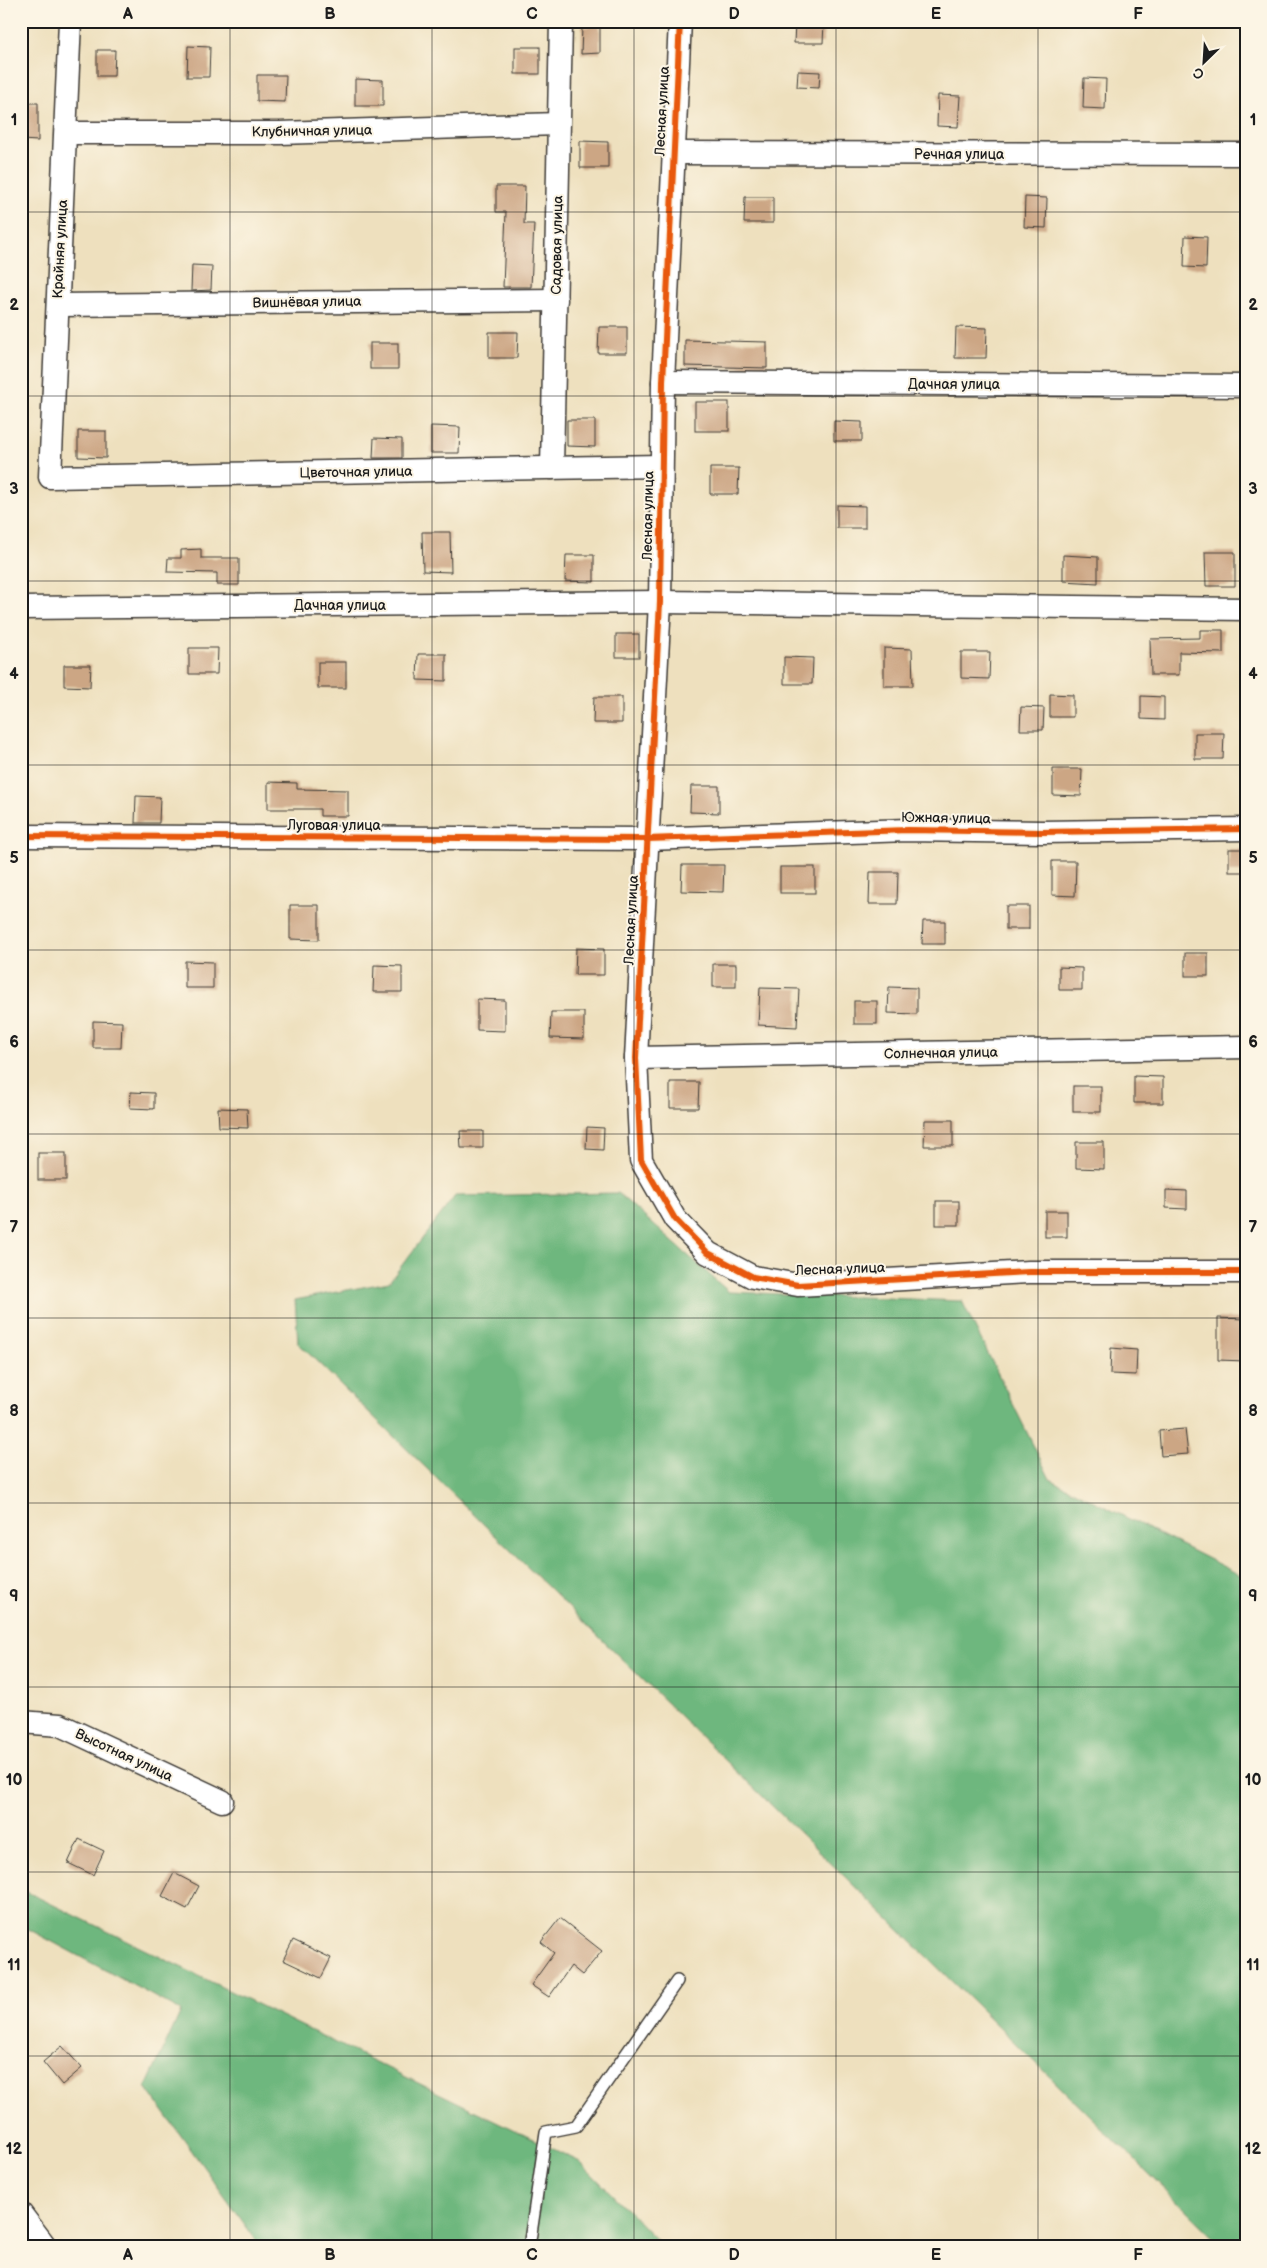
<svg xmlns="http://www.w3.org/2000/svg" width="1267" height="2268" font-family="'Balsamiq Sans',sans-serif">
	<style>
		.forest { fill: #6eb77e; stroke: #456a4d }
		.building { fill: #cca684 }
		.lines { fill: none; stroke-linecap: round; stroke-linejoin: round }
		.service-casing { stroke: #3c3934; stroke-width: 14 }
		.minor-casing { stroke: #3c3934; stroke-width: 25 }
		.service { stroke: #fff; stroke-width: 11 }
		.minor { stroke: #fff; stroke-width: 22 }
		.cycleway-casing { stroke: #fcf5e5; stroke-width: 9 }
		.cycleway { stroke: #e8590c; stroke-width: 6 }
		.grid { fill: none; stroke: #1c1c1c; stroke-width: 1; stroke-opacity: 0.55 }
		.labels { text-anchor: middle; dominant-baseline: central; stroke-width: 4; stroke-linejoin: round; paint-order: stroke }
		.street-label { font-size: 14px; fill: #1c1c1c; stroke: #fcf5e5 }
		.neatline { fill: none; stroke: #1c1c1c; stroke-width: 2 }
		.grid-label { font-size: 16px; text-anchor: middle; font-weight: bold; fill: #1c1c1c }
	</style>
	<rect width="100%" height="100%" fill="#fcf5e5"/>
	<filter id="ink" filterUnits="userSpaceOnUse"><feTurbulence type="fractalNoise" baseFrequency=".02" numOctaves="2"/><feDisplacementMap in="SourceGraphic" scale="10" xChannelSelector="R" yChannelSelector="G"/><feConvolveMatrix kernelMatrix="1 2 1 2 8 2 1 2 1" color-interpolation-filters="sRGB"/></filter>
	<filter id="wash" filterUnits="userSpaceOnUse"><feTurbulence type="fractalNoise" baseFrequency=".0096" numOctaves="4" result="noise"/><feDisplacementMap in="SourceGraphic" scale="20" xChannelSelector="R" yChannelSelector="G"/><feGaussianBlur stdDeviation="1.12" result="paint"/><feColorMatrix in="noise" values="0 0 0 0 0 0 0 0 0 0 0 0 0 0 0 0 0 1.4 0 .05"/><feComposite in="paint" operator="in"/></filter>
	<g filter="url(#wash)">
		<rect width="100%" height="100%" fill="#eee0be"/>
		<g class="forest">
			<polygon points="618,1193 729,1292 962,1301 1050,1479 1246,1578 1246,2247 1224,2247 298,1343 295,1300 389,1282 455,1196"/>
			<polygon points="27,1892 580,2162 664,2247 261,2247 146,2087 181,2011 21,1925 21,1893"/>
		</g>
		<g id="blocks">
			<g class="building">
				<polygon points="795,23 824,23 823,43 794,43"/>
				<polygon points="600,26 600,53 581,54 582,27"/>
				<polygon points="188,46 210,47 209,77 187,77"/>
				<rect x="515" y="47" width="25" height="27"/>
				<polygon points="97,50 115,50 114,76 97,76"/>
				<polygon points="798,71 820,72 819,88 797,87"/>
				<polygon points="257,75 286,75 285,102 257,101"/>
				<polygon points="1084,78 1106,79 1105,109 1083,108"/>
				<polygon points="355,79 383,80 383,106 355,106"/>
				<polygon points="938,95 960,96 958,127 937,126"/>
				<polygon points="21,103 38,103 38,141 21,140"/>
				<polygon points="580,141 608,142 608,168 580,168"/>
				<polygon points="496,186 525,186 524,224 534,224 531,287 503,287 506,212 496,212"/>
				<polygon points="745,197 773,197 773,223 744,223"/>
				<polygon points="1025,197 1047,198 1046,228 1024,227"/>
				<polygon points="1185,236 1207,237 1206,268 1184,267"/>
				<polygon points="192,265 212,266 211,290 191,291"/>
				<polygon points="599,327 627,327 627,353 598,353"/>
				<polygon points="956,327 987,328 986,358 955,358"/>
				<polygon points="489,332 518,332 517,358 489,358"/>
				<polygon points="685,340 767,342 767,368 685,366"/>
				<rect x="370" y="343" width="28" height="26"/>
				<rect x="695" y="402" width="34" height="29"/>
				<polygon points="567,420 595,420 595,447 567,446"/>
				<polygon points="834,421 862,422 862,441 834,441"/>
				<polygon points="431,426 460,427 459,453 431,453"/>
				<polygon points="78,431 106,431 106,458 78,457"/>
				<polygon points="374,438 402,439 402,458 373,458"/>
				<polygon points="710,468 739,468 738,494 710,494"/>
				<polygon points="837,505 865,506 865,528 837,528"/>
				<polygon points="422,532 450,532 451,572 423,571"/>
				<polygon points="201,549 201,558 239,558 239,585 217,585 217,573 167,572 168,558 181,558 181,550"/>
				<polygon points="1205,552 1235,552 1235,586 1206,586"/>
				<polygon points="566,555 594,555 594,582 565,581"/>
				<polygon points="1063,555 1098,557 1098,583 1063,581"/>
				<polygon points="1200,630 1223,630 1223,653 1179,652 1179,675 1151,675 1150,639 1200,638"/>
				<rect x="616" y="634" width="23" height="23"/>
				<polygon points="189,648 218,648 217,674 189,674"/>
				<polygon points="884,648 912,649 913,686 884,686"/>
				<polygon points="961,652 990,652 989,679 961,678"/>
				<polygon points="418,654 446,654 446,681 417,680"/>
				<polygon points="784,657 813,658 812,684 784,684"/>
				<rect x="318" y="662" width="28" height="26"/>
				<polygon points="64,665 91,665 90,687 64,686"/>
				<polygon points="1050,694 1073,695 1073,717 1050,717"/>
				<polygon points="1141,696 1164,697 1164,720 1141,719"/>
				<polygon points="594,697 622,697 622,723 593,723"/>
				<polygon points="1021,707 1044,708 1043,730 1020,730"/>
				<polygon points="1195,733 1224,733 1223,759 1195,759"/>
				<polygon points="1053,769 1082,769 1081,796 1053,795"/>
				<polygon points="268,782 297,783 297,789 348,790 348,816 320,816 320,809 268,809"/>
				<polygon points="691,786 719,786 719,813 690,812"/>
				<polygon points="136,796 160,797 159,823 135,823"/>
				<rect x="1229" y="849" width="17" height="23"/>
				<polygon points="1052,861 1076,861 1075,896 1052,895"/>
				<polygon points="682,865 724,865 723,892 681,891"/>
				<rect x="780" y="867" width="35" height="26"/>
				<polygon points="870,872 898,872 897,904 869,904"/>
				<polygon points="290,905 319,905 319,940 290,939"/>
				<rect x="1006" y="906" width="23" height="23"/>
				<polygon points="923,921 945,921 945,944 922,944"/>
				<polygon points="576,948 604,949 604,975 575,975"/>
				<rect x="1185" y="953" width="23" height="23"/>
				<polygon points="185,961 213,962 213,988 185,988"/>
				<rect x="713" y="964" width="23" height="23"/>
				<polygon points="374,965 402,966 402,992 373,992"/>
				<polygon points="1059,967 1082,968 1082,990 1059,990"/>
				<polygon points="889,987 917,988 917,1014 888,1013"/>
				<polygon points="760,988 799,989 797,1027 758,1025"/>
				<polygon points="477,999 505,1000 505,1031 477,1030"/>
				<rect x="854" y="1001" width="23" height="23"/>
				<polygon points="551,1012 584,1012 584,1039 550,1038"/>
				<polygon points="93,1021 122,1022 121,1048 93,1048"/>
				<polygon points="1134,1076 1163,1077 1163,1103 1134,1103"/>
				<polygon points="670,1082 699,1082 698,1108 670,1108"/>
				<rect x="1073" y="1086" width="28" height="26"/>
				<polygon points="131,1092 154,1093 154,1109 130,1108"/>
				<polygon points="218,1108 247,1109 248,1128 219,1127"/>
				<polygon points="925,1120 953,1120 953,1146 924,1146"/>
				<polygon points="587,1127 604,1128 603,1150 586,1149"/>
				<polygon points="460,1131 483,1131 483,1148 461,1148"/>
				<polygon points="1076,1142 1104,1142 1104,1169 1076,1168"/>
				<rect x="38" y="1153" width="28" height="27"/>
				<polygon points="1166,1190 1187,1191 1187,1209 1166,1208"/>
				<rect x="936" y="1201" width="23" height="24"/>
				<rect x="1045" y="1211" width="22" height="26"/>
				<polygon points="1218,1318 1246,1319 1246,1361 1218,1360"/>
				<polygon points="1111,1348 1137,1350 1136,1375 1110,1374"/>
				<polygon points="1185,1429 1188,1454 1161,1456 1159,1431"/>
				<polygon points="79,1839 104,1851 93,1875 68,1863"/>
				<polygon points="174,1873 199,1886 187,1909 162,1896"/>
				<polygon points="560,1918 602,1951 582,1975 571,1966 549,1997 531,1985 554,1953 541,1942"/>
				<polygon points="293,1940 331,1958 321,1978 283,1960"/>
				<polygon points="62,2046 82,2068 62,2085 43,2062"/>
			</g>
		</g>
	</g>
	<g filter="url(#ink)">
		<use href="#blocks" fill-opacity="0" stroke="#3c3934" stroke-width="1"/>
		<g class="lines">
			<defs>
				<polyline id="service" points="529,2247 546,2132 576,2126 677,1981"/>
				<g id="minor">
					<polyline points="70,21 50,477 661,466"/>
					<polyline points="680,21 663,382 660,602 636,1058 641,1160 675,1219 708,1253 753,1277 798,1285 1029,1272 1246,1272"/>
					<polyline points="66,133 280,133 558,124"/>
					<polyline points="673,153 1246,154"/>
					<polyline points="58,305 556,300"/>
					<polyline points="663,382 1246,386"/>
					<polyline points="552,468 561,21"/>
					<polyline points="21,608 660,602 1246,609"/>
					<polyline points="21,836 647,839 908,830 1042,832 1246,829"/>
					<polyline points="636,1058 1246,1047"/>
					<polyline points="21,1722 60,1725 222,1801"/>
					<polyline points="21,2214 46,2247"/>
				</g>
			</defs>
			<use href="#service" class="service-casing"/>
			<use href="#minor" class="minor-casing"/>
			<use href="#service" class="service"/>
			<use href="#minor" class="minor"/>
			<defs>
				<g id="cycleway">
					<polyline points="680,21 663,382 660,602 636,1058 641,1160 675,1219 708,1253 753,1277 798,1285 1029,1272 1246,1272"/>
					<polyline points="21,836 647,839 908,830 1042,832 1246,829"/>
				</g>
			</defs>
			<use href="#cycleway" class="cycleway-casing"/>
			<use href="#cycleway" class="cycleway"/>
		</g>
	</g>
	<path class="grid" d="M230,21V2247M432,21V2247M634,21V2247M836,21V2247M1038,21V2247M21,212H1246M21,396H1246M21,581H1246M21,765H1246M21,950H1246M21,1134H1246M21,1318H1246M21,1503H1246M21,1687H1246M21,1872H1246M21,2056H1246"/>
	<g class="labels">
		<g class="street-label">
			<text transform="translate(662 111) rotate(-87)">Лесная улица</text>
			<text transform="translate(312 131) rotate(-1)">Клубничная улица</text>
			<text x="959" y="154">Речная улица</text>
			<text transform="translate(557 245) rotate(-89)">Садовая улица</text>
			<text transform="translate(60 249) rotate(-87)">Крайняя улица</text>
			<text transform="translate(307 302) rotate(-1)">Вишнёвая улица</text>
			<text x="954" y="384">Дачная улица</text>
			<text transform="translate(356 472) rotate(-1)">Цветочная улица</text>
			<text transform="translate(648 516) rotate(-89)">Лесная улица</text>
			<text x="340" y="605">Дачная улица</text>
			<text transform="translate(946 818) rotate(1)">Южная улица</text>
			<text x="334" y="825">Луговая улица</text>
			<text transform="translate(631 920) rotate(-87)">Лесная улица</text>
			<text transform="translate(941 1053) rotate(-1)">Солнечная улица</text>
			<text transform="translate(840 1269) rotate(-2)">Лесная улица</text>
			<text transform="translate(124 1755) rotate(25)">Высотная улица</text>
		</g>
	</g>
	<rect width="1267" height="2268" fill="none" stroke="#fcf5e5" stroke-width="55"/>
	<g transform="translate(1204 62) rotate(205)" stroke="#fcf5e5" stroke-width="4" paint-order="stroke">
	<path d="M0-4L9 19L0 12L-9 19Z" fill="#1c1c1c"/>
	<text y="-8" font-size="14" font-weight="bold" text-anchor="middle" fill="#1c1c1c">С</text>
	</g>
	<rect x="28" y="28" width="1212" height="2212" class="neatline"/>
	<g class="grid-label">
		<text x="128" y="19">A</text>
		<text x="330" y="19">B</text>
		<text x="532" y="19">C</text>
		<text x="734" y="19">D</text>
		<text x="936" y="19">E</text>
		<text x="1138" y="19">F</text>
		<text x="14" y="125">1</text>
		<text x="1253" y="125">1</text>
		<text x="14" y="310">2</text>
		<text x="1253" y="310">2</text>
		<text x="14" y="494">3</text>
		<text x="1253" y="494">3</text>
		<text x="14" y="679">4</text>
		<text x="1253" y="679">4</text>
		<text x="14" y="863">5</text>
		<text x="1253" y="863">5</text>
		<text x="14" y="1047">6</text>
		<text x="1253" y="1047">6</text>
		<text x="14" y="1232">7</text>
		<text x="1253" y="1232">7</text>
		<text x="14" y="1416">8</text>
		<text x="1253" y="1416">8</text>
		<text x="14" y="1601">9</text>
		<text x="1253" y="1601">9</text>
		<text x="14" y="1785">10</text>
		<text x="1253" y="1785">10</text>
		<text x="14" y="1970">11</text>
		<text x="1253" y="1970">11</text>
		<text x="14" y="2154">12</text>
		<text x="1253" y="2154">12</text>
		<text x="128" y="2260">A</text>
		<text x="330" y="2260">B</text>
		<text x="532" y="2260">C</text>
		<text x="734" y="2260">D</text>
		<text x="936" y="2260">E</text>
		<text x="1138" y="2260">F</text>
	</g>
</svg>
